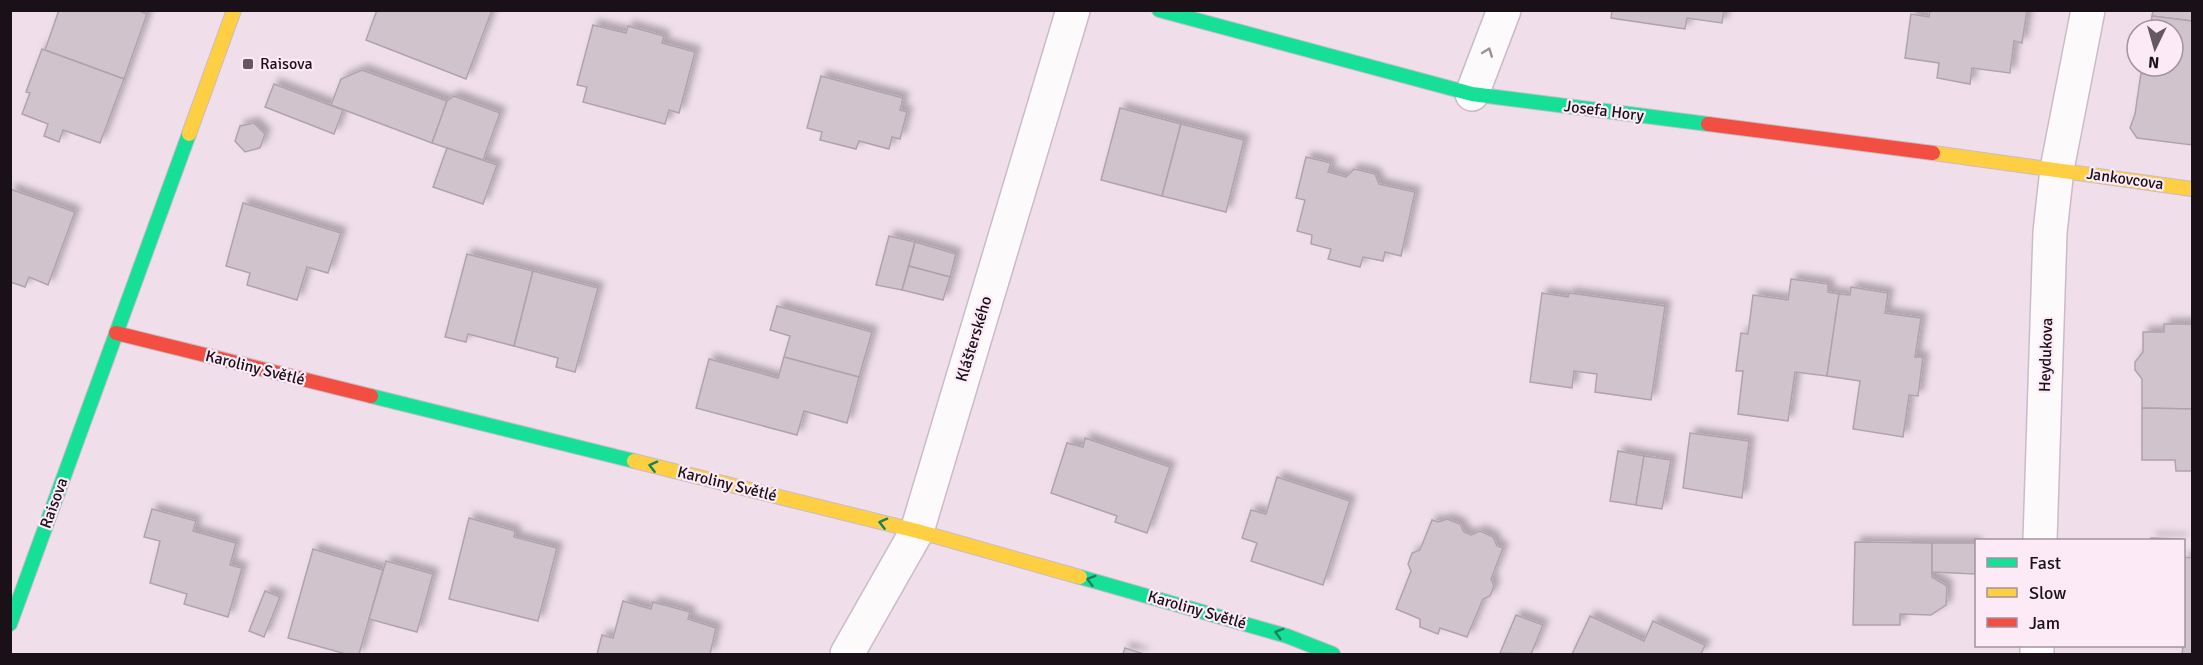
<svg xmlns="http://www.w3.org/2000/svg" width="2203" height="665" font-family="Signika,sans-serif">
	<style>
		.building { fill: #d0c3cc; stroke: #b0a3ac; stroke-width: 1.5; filter: url(#shadow) }
		.lines { fill: none; stroke-linecap: round; stroke-linejoin: round }
		.street-casing { stroke: #c9bcc6; stroke-width: 36 }
		.fast-casing { stroke: #c9bcc6; stroke-width: 16 }
		.slow-casing { stroke: #c9bcc6; stroke-width: 16 }
		.jam-casing { stroke: #c9bcc6; stroke-width: 16 }
		.street { stroke: #fdfafc; stroke-width: 33 }
		.fast { stroke: #16e098; stroke-width: 14 }
		.slow { stroke: #ffcf43; stroke-width: 14 }
		.jam { stroke: #f24e42; stroke-width: 14 }
		.oneway { stroke: #979195 }
		.oneway2 { stroke: #18825e }
		.poi-dot { fill: #655861; stroke: #fceaf7; stroke-width: 2 }
		.labels { text-anchor: middle; dominant-baseline: central; stroke-width: 4.5; stroke-linejoin: round; paint-order: stroke }
		.poi-label { font-size: 16px; fill: #1a1017; stroke: #fceaf7; text-anchor: start }
		.street-label { font-size: 16px; fill: #1a1017; stroke: #fceaf7 }
	</style>
	<defs>
		<filter id="shadow"><feDropShadow dx="5.5" dy="-5.5" stdDeviation="3" flood-color="#0004"/></filter>
	</defs>
	<rect width="100%" height="100%" fill="#f0dfeb"/>
	<g class="building">
		<polygon points="59,10 137,10 147,14 124,79 45,50"/>
		<polygon points="377,10 492,10 466,79 366,40"/>
		<polygon points="1612,10 1724,10 1722,23 1687,18 1685,29 1611,18"/>
		<polygon points="1930,10 2027,10 2022,43 2014,41 2010,73 1972,68 1970,84 1937,78 1939,63 1905,58 1911,14 1929,17"/>
		<polygon points="2153,10 2192,10 2192,21 2152,16"/>
		<polygon points="2152,16 2192,21 2192,145 2137,138 2130,128 2135,114 2142,66 2173,66 2173,30 2150,30"/>
		<polygon points="593,25 626,33 628,26 664,36 662,43 695,52 679,113 669,110 665,124 583,102 587,87 577,85"/>
		<polygon points="42,49 124,79 100,143 63,130 59,142 44,136 48,124 22,114 30,93 26,92"/>
		<polygon points="362,70 447,101 432,143 331,105 341,79"/>
		<polygon points="821,76 903,98 900,110 907,112 900,139 892,137 889,149 859,141 856,149 820,140 822,132 807,128"/>
		<polygon points="274,84 343,110 334,134 265,107"/>
		<polygon points="454,96 500,113 483,160 432,143 447,101"/>
		<polygon points="1120,108 1181,124 1162,196 1101,180"/>
		<polygon points="254,123 265,134 260,148 245,152 235,141 240,126"/>
		<polygon points="1181,124 1244,140 1226,212 1162,196"/>
		<polygon points="447,148 497,165 483,204 433,187"/>
		<polygon points="1306,157 1331,163 1328,172 1346,177 1354,169 1375,174 1379,184 1415,192 1401,256 1385,252 1383,261 1363,257 1360,267 1328,259 1331,249 1311,244 1312,235 1297,231 1305,200 1296,198"/>
		<polygon points="10,189 75,212 48,285 29,277 25,287 10,282"/>
		<polygon points="243,203 341,233 328,273 307,267 297,300 247,285 250,273 226,266"/>
		<polygon points="889,236 915,242 902,290 876,285"/>
		<polygon points="915,242 956,254 950,277 909,266"/>
		<polygon points="467,254 533,271 514,346 468,334 466,342 445,337"/>
		<polygon points="909,266 950,277 943,300 902,290"/>
		<polygon points="533,271 598,288 575,372 556,367 558,358 514,346"/>
		<polygon points="1791,279 1828,284 1828,292 1839,294 1827,376 1795,372 1788,421 1738,414 1743,371 1736,371 1741,333 1748,334 1753,295 1788,300"/>
		<polygon points="1851,287 1888,293 1885,313 1921,318 1915,357 1923,357 1918,396 1909,395 1903,437 1853,429 1860,381 1827,376 1839,294 1850,295"/>
		<polygon points="1542,293 1568,297 1569,293 1665,306 1651,400 1595,392 1597,374 1574,371 1572,388 1530,382"/>
		<polygon points="777,306 872,332 859,377 784,357 790,336 770,330"/>
		<polygon points="2164,324 2192,324 2192,409 2142,408 2142,379 2135,370 2135,362 2143,352 2143,332 2164,332"/>
		<polygon points="784,357 859,377 847,423 804,411 797,435 696,408 709,359 778,378"/>
		<polygon points="2142,408 2192,409 2192,471 2176,471 2175,460 2142,460"/>
		<polygon points="1690,433 1749,441 1742,498 1683,488"/>
		<polygon points="1085,438 1170,467 1147,533 1115,522 1117,516 1051,493 1067,443 1083,447"/>
		<polygon points="1618,451 1644,456 1636,505 1610,501"/>
		<polygon points="1644,456 1671,460 1662,509 1636,505"/>
		<polygon points="1277,477 1350,501 1323,585 1251,561 1257,543 1242,538 1251,510 1266,514"/>
		<polygon points="152,509 196,521 193,531 236,543 230,565 242,568 228,617 184,604 187,594 150,583 160,541 144,537"/>
		<polygon points="469,518 515,531 514,537 557,548 538,621 449,599"/>
		<polygon points="1447,519 1460,524 1464,532 1471,535 1480,531 1493,537 1497,546 1503,548 1491,579 1494,586 1490,596 1483,599 1467,637 1440,628 1438,634 1420,627 1420,619 1396,609 1411,571 1408,564 1412,553 1420,550 1432,520 1438,522"/>
		<polygon points="2151,538 2182,539 2182,540 2151,540"/>
		<polygon points="1855,542 1932,543 1932,577 1947,586 1946,605 1931,615 1900,614 1900,625 1853,625"/>
		<polygon points="1932,543 1976,543 1975,574 1932,572"/>
		<polygon points="313,549 383,570 359,654 346,654 288,638"/>
		<polygon points="2184,557 2192,558 2192,654 2182,654 2183,646 2161,646 2184,646"/>
		<polygon points="386,561 433,574 417,632 369,619"/>
		<polygon points="265,591 280,597 264,637 249,631"/>
		<polygon points="623,601 651,609 653,602 690,612 688,619 716,628 710,654 597,654 602,635 613,638"/>
		<polygon points="1516,615 1543,625 1531,654 1500,653"/>
		<polygon points="1590,616 1644,641 1653,621 1705,645 1701,654 1572,654"/>
		<polygon points="1125,648 1144,654 1123,654"/>
	</g>
	<g class="lines">
		<defs>
			<g id="street">
				<polyline points="1472,94 1504,10"/>
				<polyline points="2040,540 2050,232 2057,169 2088,10"/>
				<polyline points="847,654 917,531 1073,10"/>
				<polyline points="2037,654 2037,646"/>
			</g>
			<g id="fast">
				<polyline points="1159,10 1472,94 1708,124"/>
				<polyline points="371,396 634,461"/>
				<polyline points="1080,577 1287,636 1333,654"/>
				<polyline points="10,624 189,134"/>
			</g>
			<g id="slow">
				<polyline points="189,134 234,10"/>
				<polyline points="1933,153 2192,189"/>
				<polyline points="634,461 917,531 1080,577"/>
			</g>
			<g id="jam">
				<polyline points="1708,124 1933,153"/>
				<polyline points="116,333 371,396"/>
			</g>
		</defs>
		<use href="#street" class="street-casing"/>
		<use href="#fast" class="fast-casing"/>
		<use href="#slow" class="slow-casing"/>
		<use href="#jam" class="jam-casing"/>
		<use href="#street" class="street"/>
		<use href="#fast" class="fast"/>
		<use href="#slow" class="slow"/>
		<use href="#jam" class="jam"/>
	</g>
	<defs><path id="oneway-chevron" d="M-2-3.5L2.5 0L-2 3.5" fill="none" stroke-width="1.6" stroke-linecap="round" stroke-linejoin="round" transform="scale(1.5)"/></defs>
	<use class="oneway" href="#oneway-chevron" transform="translate(1488 52) rotate(-69)"/>
	<g class="oneway2">
		<use href="#oneway-chevron" transform="translate(653 466) rotate(-166)"/>
		<use href="#oneway-chevron" transform="translate(883 523) rotate(-166)"/>
		<use href="#oneway-chevron" transform="translate(1091 580) rotate(-164)"/>
		<use href="#oneway-chevron" transform="translate(1279 633) rotate(-164)"/>
	</g>
	<rect class="poi-dot" x="242" y="58" width="12" height="12" rx="3"/>
	<g class="labels">
		<g class="poi-label">
			<text x="260" y="64">Raisova</text>
		</g>
		<g class="street-label">
			<text transform="translate(1604 111) rotate(7)">Josefa Hory</text>
			<text transform="translate(2125 179) rotate(8)">Jankovcova</text>
			<text transform="translate(974 339) rotate(-73)">Klášterského</text>
			<text transform="translate(2046 355) rotate(-88)">Heydukova</text>
			<text transform="translate(255 368) rotate(14)">Karoliny Světlé</text>
			<text transform="translate(727 484) rotate(14)">Karoliny Světlé</text>
			<text transform="translate(54 503) rotate(-70)">Raisova</text>
			<text transform="translate(1197 610) rotate(16)">Karoliny Světlé</text>
		</g>
	</g>
	<rect width="2203" height="665" fill="none" stroke="#1a1017" stroke-width="24"/>
	<rect x="1975" y="539" width="210" height="108" fill="#fceaf7" stroke="#a2939d" stroke-width="1.5"/>
	<rect x="1987" y="558" width="30" height="9" fill="#16e098" stroke="#a2939d" stroke-width="1.5"/>
	<text x="2029" y="569" font-size="18" fill="#1a1017">Fast</text>
	<rect x="1987" y="588" width="30" height="9" fill="#ffcf43" stroke="#a2939d" stroke-width="1.5"/>
	<text x="2029" y="599" font-size="18" fill="#1a1017">Slow</text>
	<rect x="1987" y="618" width="30" height="9" fill="#f24e42" stroke="#a2939d" stroke-width="1.5"/>
	<text x="2029" y="629" font-size="18" fill="#1a1017">Jam</text>
	<g transform="translate(2155 48) rotate(185)"><circle r="28" fill="#fceaf7" stroke="#a2939d" stroke-width="1.5"/>
	<path d="M0-4.5L10 22L0 15L-10 22Z" fill="#655861"/>
	<text y="-9" font-size="16" font-weight="bold" text-anchor="middle" fill="#1a1017">N</text>
	</g>
</svg>
